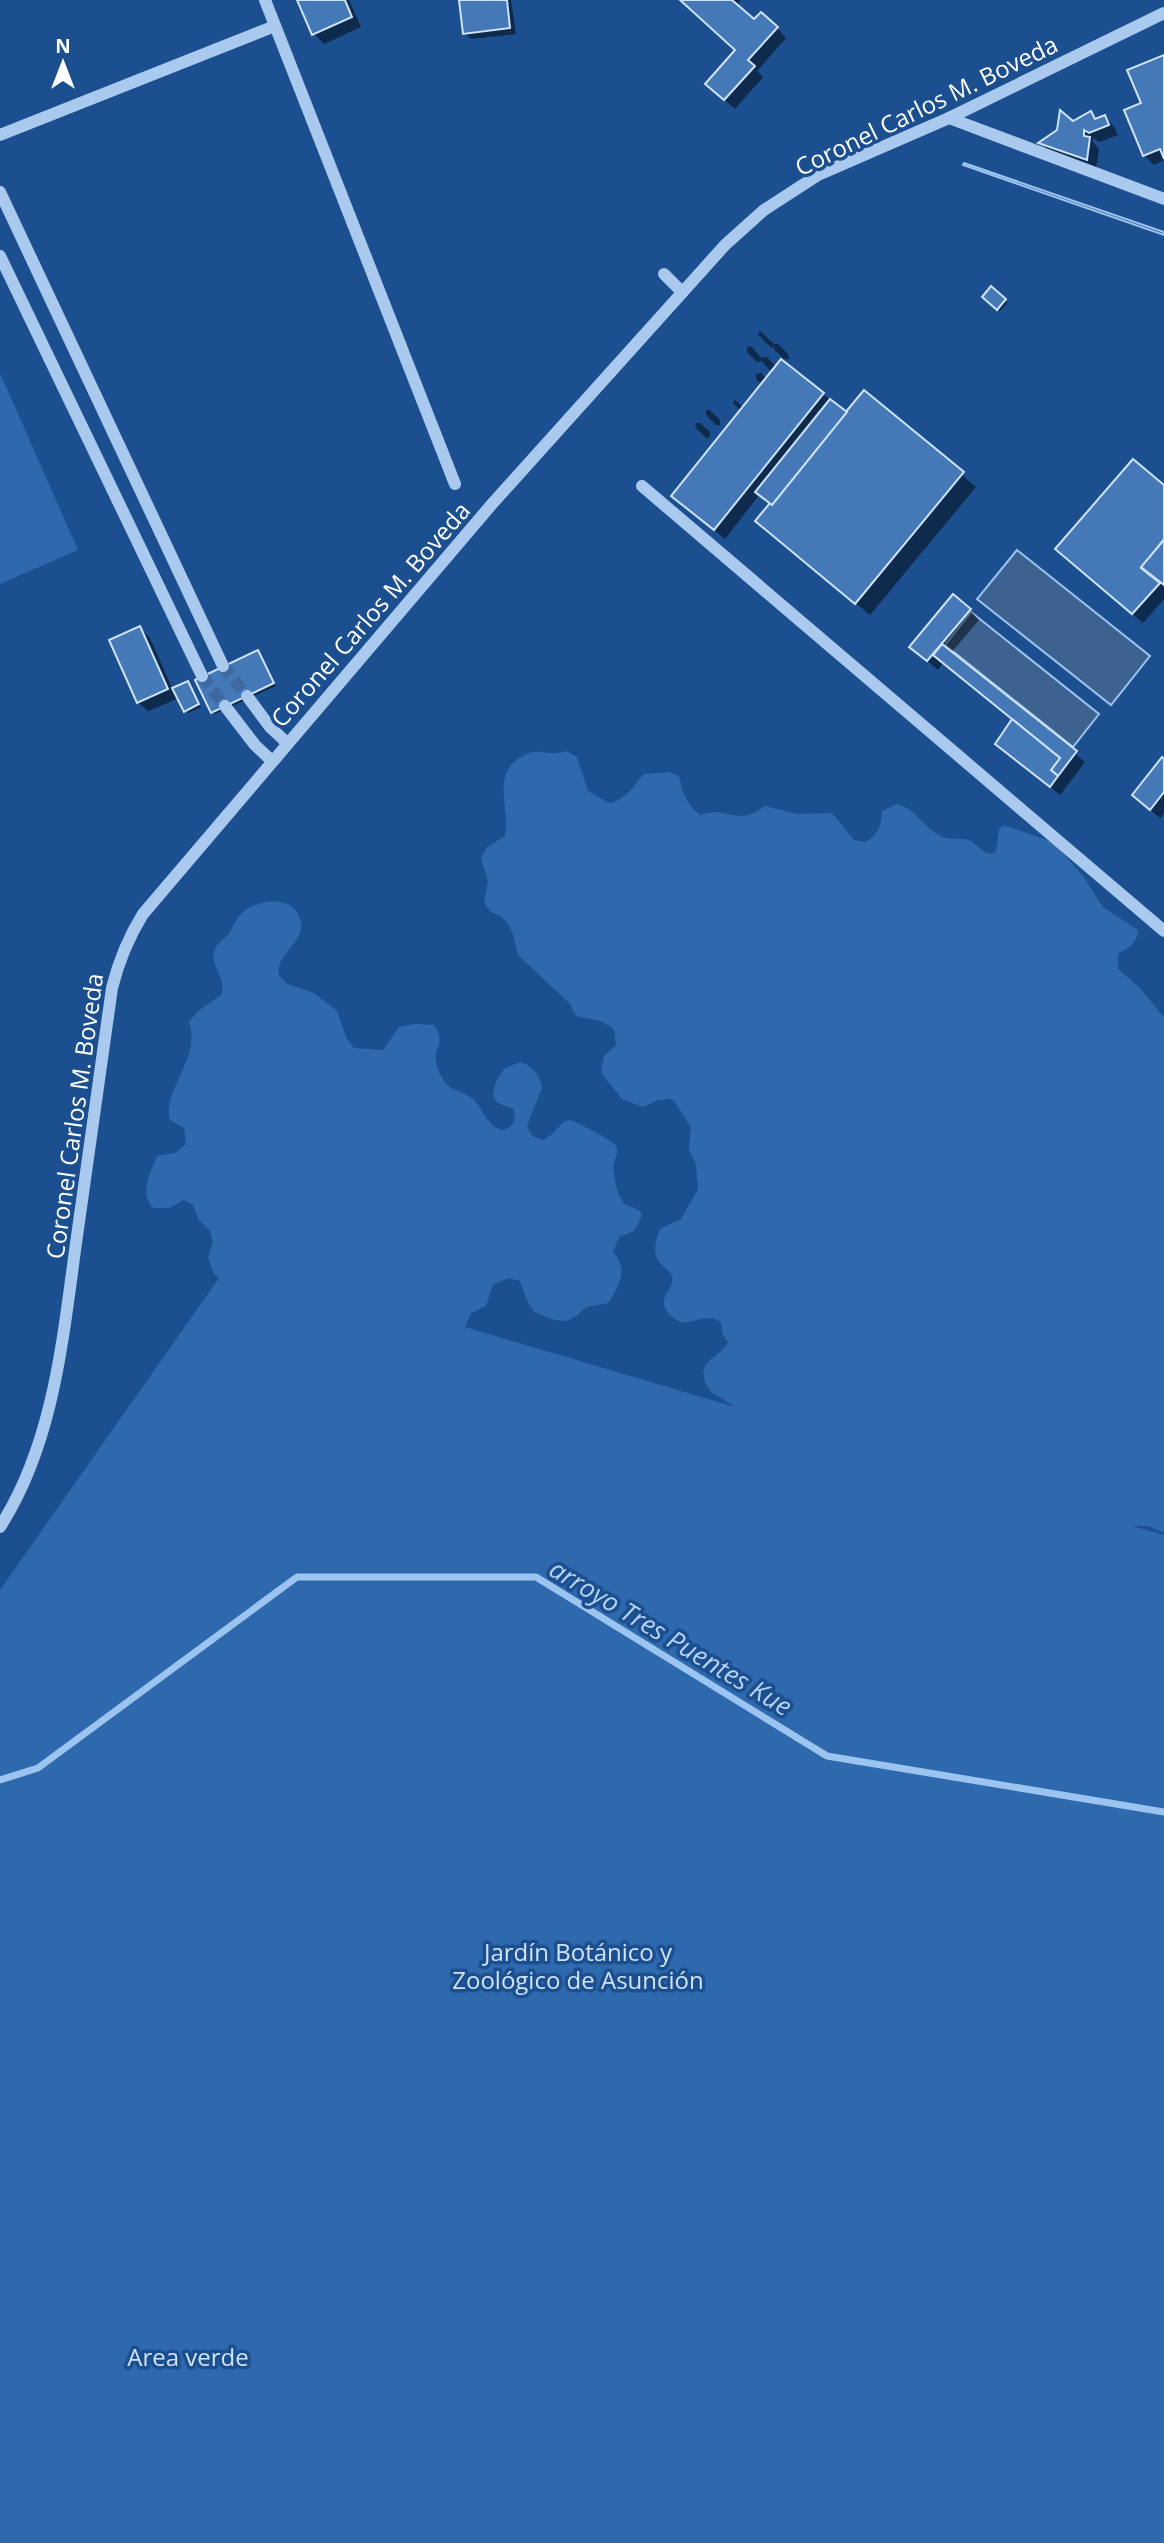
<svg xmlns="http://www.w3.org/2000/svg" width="1164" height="2543" font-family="'Open Sans',sans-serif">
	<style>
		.green { fill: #2e69ad }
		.water { fill: #3c6290; stroke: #9cc4f0; stroke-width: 2 }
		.shadow { fill: #0007 }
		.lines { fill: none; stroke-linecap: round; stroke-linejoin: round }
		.stream { stroke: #9cc4f0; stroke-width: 7 }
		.building { fill: #4478b7; stroke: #cfe3fa; stroke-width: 2 }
		.minor-tunnel { stroke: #3d69a0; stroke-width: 12; stroke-dasharray: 12 6; stroke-linecap: butt }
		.minor { stroke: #a9c9ee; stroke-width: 12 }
		.labels { text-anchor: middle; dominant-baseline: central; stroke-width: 7; stroke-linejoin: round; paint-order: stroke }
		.street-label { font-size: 24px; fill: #fff; stroke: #1b4f8f }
		.park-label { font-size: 24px; fill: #cfe3fa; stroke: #1b4f8f }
		.water-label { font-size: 26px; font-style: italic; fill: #b5d3f5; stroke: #1b4f8f }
	</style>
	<rect width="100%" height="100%" fill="#1b4f8f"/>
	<g class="green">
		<polygon points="0,373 78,550 0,584"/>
		<path d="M566,751L577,757L588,791L609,803C627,799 632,787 644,774L668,772L679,776C682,792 687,805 700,815C729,805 735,828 765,806L798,814L832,813L854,840L866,842C879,833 881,826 882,811L897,804C915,808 924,828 941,836C950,841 959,837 968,840C979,844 984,858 996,852L999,829L1004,825L1053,842L1083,876L1103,907L1138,930C1138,943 1128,948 1118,954V969L1139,987L1164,1017V1533L1148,1526H1132L1164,1535V2543H0V1590L219,1278L214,1274L208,1258L213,1242L210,1231L199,1220L193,1205L184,1200L169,1208H153C139,1192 151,1172 157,1156L175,1153L186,1144L184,1128L170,1120C161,1091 202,1058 189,1022L197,1012L221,995C228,979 208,965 215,949C217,943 225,939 229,933C234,926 237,917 244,911C262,898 297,895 301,923C304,944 275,954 279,975L287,984L314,993L337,1011L347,1039L354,1048L383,1050L399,1027L416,1024L434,1025C447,1045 433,1047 436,1062C437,1068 441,1077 445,1082C451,1091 465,1092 473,1099C484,1109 486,1126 502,1130C514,1127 516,1121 514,1110C509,1106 502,1106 497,1102C488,1094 498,1077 504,1069L520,1062C532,1065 541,1077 542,1088L527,1126L532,1136L543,1140C553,1136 559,1123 569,1120C574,1120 615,1142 616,1146C619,1152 616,1156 614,1162C612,1171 617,1197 625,1204C629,1207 635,1207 640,1211L642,1216L634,1231L619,1237L613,1252C629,1268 619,1287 608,1303L587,1307L576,1316L566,1321L554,1320L534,1312L526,1298L520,1281L509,1278L493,1285L486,1306L471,1313L465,1327L735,1407L711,1392C690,1361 718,1361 728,1342L722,1333L721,1323C705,1308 687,1333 671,1316C653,1298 675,1292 672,1276C671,1273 668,1270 665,1268C651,1255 654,1245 660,1229L681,1219L698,1189L696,1165L689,1150L691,1128L674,1101L669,1099L658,1100L643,1107L622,1099L601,1073L604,1056L616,1045L614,1029L600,1021L576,1016L570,1004L518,955L513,934L508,924L501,916L491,912L484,903L488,880L481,859L486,848L505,836C511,810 491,777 519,758C523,756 529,752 534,752C547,751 552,756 566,751Z"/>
	</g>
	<g class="water">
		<polygon points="964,163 1164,232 1164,235 963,165"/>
		<polygon points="1017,550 1150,656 1111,705 977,599"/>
		<polygon points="971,612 1099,714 1073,747 945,645"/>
	</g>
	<g class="shadow">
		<polygon points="299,0 349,0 361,27 324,44 314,34"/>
		<polygon points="460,0 511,0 516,34 471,39 464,33"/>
		<polygon points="681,0 741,0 736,6 754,22 777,28 786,38 757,71 763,77 735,109 717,93 737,50"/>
		<polygon points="1164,57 1164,160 1154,165 1144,155 1143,104"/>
		<polygon points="1091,113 1098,120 1104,117 1114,127 1118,135 1100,142 1093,138 1093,142 1099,149 1096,169 1050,152 1041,143"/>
		<polygon points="991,289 1007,303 1000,311 984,297"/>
		<polygon points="760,331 774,344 778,344 788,354 789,359 784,359 774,349 774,346 772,348 767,344 758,334"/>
		<polygon points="751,346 761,358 767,357 776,367 823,394 847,414 864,392 976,487 870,615 757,521 771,505 760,494 725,539 673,496 741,411 733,403 735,400 744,408 762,385 756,379 756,374 761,373 767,379 772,373 762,361 757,362 747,352 747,347"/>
		<polygon points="706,410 710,410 720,420 720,425 716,425 706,415"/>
		<polygon points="695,423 700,423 710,432 710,437 706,438 696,428"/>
		<polygon points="1164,486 1164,599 1143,623 1067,558"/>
		<polygon points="970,610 979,620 951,653 1085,762 1060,795 1008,753 1014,720 943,663 938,670 911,647"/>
		<polygon points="140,628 150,638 173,690 190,685 201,707 188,713 179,698 148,711 138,702"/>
		<polygon points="257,652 276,686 215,714 212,712"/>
		<polygon points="1164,761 1164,814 1160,818 1144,805"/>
	</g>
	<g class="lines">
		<polyline class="stream" points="0,1780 38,1768 297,1577 536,1577 827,1756 1164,1812"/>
	</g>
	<g class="building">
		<polygon points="297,0 345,0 352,17 312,35"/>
		<polygon points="459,0 507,0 510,28 463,34"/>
		<polygon points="680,0 732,0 754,19 761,12 778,27 748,60 755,66 724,100 705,84 735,50"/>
		<polygon points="1164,55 1164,159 1160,149 1143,156 1124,110 1141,103 1127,70"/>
		<polygon points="1060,110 1073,121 1091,111 1095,119 1105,115 1109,125 1089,133 1084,130 1084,136 1090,137 1087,160 1038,143 1057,130"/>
		<polygon points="991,286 1006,299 997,310 982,297"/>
		<polygon points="781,359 824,393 714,530 671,496"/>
		<polygon points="864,390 964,472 855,604 755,521"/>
		<polygon points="830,399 847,412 772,505 755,492"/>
		<polygon points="1133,459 1164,485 1164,539 1141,568 1160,583 1132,614 1055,549"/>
		<polygon points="1164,540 1164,585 1141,567"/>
		<polygon points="953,594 971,609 927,661 909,647"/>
		<polygon points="140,626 168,689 137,703 109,640"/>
		<polygon points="942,644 1077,751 1058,776 1051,770 1060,758 933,655"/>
		<polygon points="258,650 274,683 211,713 195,680"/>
		<polygon points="188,681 199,704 184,712 172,688"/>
		<polygon points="1012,719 1060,758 1051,770 1058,776 1050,787 995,744"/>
		<polygon points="1162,757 1164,759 1164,792 1150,810 1132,795"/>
	</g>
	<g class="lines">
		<g class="minor-tunnel">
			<polyline points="223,666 247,696"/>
			<polyline points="202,676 225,706"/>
		</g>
		<g class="minor">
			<polyline points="265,0 455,484"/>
			<polyline points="949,118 1164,199"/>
			<polyline points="0,135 275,26"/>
			<polyline points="0,192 223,666"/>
			<polyline points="0,256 202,676"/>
			<polyline points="664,274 682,292"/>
			<polyline points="642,486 1164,931"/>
			<polyline points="247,696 270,727 287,743"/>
			<polyline points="225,706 255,745 272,761"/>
			<path d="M0,1527C55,1441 63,1335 77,1236C89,1154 100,1071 112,988C119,960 128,938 143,914L492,504L725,245L764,210L818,175L949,118L1164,13"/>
		</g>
	</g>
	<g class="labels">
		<g class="street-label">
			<text transform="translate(926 105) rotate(-26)">Coronel Carlos M. Boveda</text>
			<text transform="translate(370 614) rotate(-49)">Coronel Carlos M. Boveda</text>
			<text transform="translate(74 1116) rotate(-82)">Coronel Carlos M. Boveda</text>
		</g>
		<g class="park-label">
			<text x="578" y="1951">Jardín Botánico y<tspan x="578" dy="28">Zoológico de Asunción</tspan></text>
			<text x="188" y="2356">Area verde</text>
		</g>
		<g class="water-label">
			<text transform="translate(671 1637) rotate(31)">arroyo Tres Puentes Kue</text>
		</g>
	</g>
	<g transform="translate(63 63)" stroke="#1b4f8f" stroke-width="5" paint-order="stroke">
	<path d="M0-5L12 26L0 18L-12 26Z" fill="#ffffff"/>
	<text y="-10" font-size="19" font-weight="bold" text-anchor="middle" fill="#ffffff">N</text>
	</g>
</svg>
